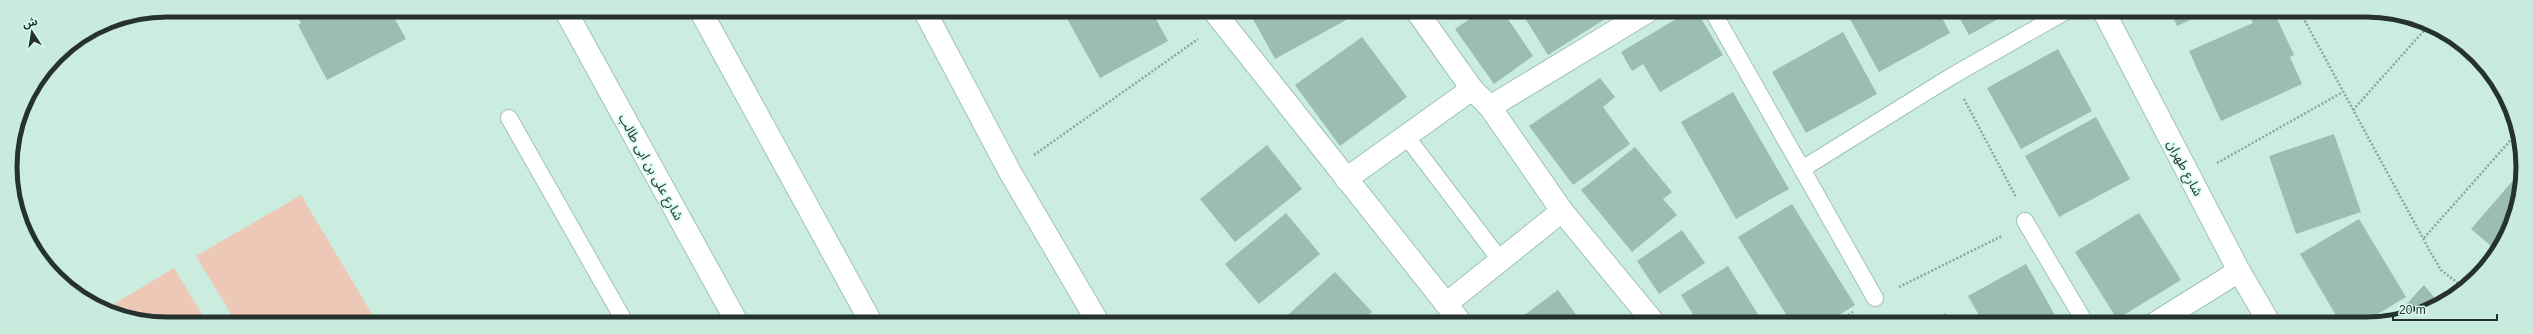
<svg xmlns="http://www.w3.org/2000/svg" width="2533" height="334" font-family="Arial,'Noto Sans Arabic',sans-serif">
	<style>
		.green { fill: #edc8b7 }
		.building { fill: #9cbeb1 }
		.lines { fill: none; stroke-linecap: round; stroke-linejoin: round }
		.service-casing { stroke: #a1c3b6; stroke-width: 18 }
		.minor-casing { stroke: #a1c3b6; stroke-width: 24 }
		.tertiary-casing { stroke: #a1c3b6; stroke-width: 24 }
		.path { stroke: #8ba69c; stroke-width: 2.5; stroke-dasharray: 2 2; stroke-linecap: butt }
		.service { stroke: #fff; stroke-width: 16 }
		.minor { stroke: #fff; stroke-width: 22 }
		.tertiary { stroke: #fff; stroke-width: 22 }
		.labels { text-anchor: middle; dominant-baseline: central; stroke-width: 3.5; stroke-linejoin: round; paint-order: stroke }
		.street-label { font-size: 13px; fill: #25322d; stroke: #d7fbed }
		.rim { fill: none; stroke: #25322d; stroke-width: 5 }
	</style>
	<rect width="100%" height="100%" fill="#caede0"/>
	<g class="green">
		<polygon points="301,195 378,324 237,324 196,256"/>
		<polygon points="174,268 208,324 157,324 112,312 109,307"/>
	</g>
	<g class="building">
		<polygon points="294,10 390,10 406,39 327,80 298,25 301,23"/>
		<polygon points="1070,10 1151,10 1168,41 1100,78 1064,13"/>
		<polygon points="1248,10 1340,10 1346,20 1275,59"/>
		<polygon points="1483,10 1502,10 1533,56 1494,84 1455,29"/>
		<polygon points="1520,10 1610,10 1613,14 1548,55"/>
		<polygon points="1691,10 1696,10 1723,55 1660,92 1643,64 1632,71 1621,52"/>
		<polygon points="1845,10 1938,10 1950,33 1879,72"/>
		<polygon points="1955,10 2014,10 1969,35"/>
		<polygon points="2170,10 2211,10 2177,26"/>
		<polygon points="2247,10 2273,10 2294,55 2290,57 2302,84 2221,121 2189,51 2253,23"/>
		<polygon points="1843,32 1877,94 1806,133 1772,72"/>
		<polygon points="1362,37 1407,97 1340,146 1295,85"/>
		<polygon points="2058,49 2092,111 2021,149 1987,88"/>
		<polygon points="1600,78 1615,97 1603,107 1630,144 1573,185 1529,126"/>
		<polygon points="1733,92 1789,189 1736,219 1681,122"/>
		<polygon points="2096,117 2130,179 2059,217 2025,156"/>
		<polygon points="2334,134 2361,212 2296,234 2269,156"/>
		<polygon points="1267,145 1302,189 1235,242 1200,199"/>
		<polygon points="1635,147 1672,192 1663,199 1677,215 1632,252 1581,190"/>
		<polygon points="2522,170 2523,177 2507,236 2497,251 2471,229"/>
		<polygon points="1792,204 1855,305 1825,324 1792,324 1738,237"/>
		<polygon points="1286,213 1320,254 1259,304 1225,264"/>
		<polygon points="2139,213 2181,280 2117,319 2075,252"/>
		<polygon points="2359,219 2406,297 2361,324 2341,324 2300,254"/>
		<polygon points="1682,230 1705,263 1659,294 1637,261"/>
		<polygon points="2026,264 2060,324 1984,324 1968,296"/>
		<polygon points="1728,266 1764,324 1699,324 1681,295"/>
		<polygon points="1335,272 1372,312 1359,324 1278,324"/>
		<polygon points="2424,285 2439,303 2426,312 2392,320"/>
		<polygon points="1558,290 1583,324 1512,324"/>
		<polygon points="1945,313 1951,324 1927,324"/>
	</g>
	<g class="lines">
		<defs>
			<g id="service">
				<polyline points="1712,10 1875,298"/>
				<polyline points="509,118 626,324"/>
				<polyline points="1406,136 1501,261"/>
				<polyline points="1802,169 1952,76 2068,10"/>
				<polyline points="2025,221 2086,324"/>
			</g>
			<g id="minor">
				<polyline points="924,10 1010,172 1099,324"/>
				<polyline points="1213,10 1462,324"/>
				<polyline points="1416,10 1472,89 1490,107 1562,211 1655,324"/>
				<polyline points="2103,10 2239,271 2270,324"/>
				<polyline points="1490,107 1650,10"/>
				<polyline points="1346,179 1472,89"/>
				<polyline points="1446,304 1562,211"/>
				<polyline points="2154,324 2239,271"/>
			</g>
			<g id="tertiary">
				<polyline points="565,10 738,324"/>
				<polyline points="700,10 872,324"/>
			</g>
		</defs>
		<use href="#service" class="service-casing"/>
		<use href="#minor" class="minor-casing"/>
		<use href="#tertiary" class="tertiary-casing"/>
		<g class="path">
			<polyline points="2299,10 2432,255 2441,270 2463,287"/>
			<polyline points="2445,33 2488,70"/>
			<polyline points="1964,99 2016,197"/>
			<polyline points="2353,110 2429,25"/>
			<polyline points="1034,155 1198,39"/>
			<polyline points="2217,163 2343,92"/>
			<polyline points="2424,238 2517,133"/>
			<polyline points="1899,287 2002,236"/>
			<polyline points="1835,324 1853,312"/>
		</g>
		<use href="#service" class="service"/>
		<use href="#minor" class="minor"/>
		<use href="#tertiary" class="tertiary"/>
	</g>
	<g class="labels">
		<g class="street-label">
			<text transform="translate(651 167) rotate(61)">شارع على بن ابى طالب</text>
			<text transform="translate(2185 168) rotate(62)">شارع طهران</text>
		</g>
	</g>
	<path d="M0 0H2533V334H0ZM167 17H2366A150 150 0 0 1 2516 167V167A150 150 0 0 1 2366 317H167A150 150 0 0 1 17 167V167A150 150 0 0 1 167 17Z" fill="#c9ebde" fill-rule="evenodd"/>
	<path class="rim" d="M167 17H2366A150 150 0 0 1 2516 167V167A150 150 0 0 1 2366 317H167A150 150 0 0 1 17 167V167A150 150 0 0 1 167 17Z"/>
	<g transform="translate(32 32) rotate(348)" stroke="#d7fbed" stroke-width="3" paint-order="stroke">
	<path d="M0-3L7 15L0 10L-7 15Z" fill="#25322d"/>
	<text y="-6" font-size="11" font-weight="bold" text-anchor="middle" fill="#25322d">ش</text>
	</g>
	<path d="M2393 314v6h104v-6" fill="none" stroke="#25322d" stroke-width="2"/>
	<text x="2399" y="314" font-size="12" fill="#25322d" stroke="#d7fbed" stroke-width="3" paint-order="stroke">20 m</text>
</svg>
